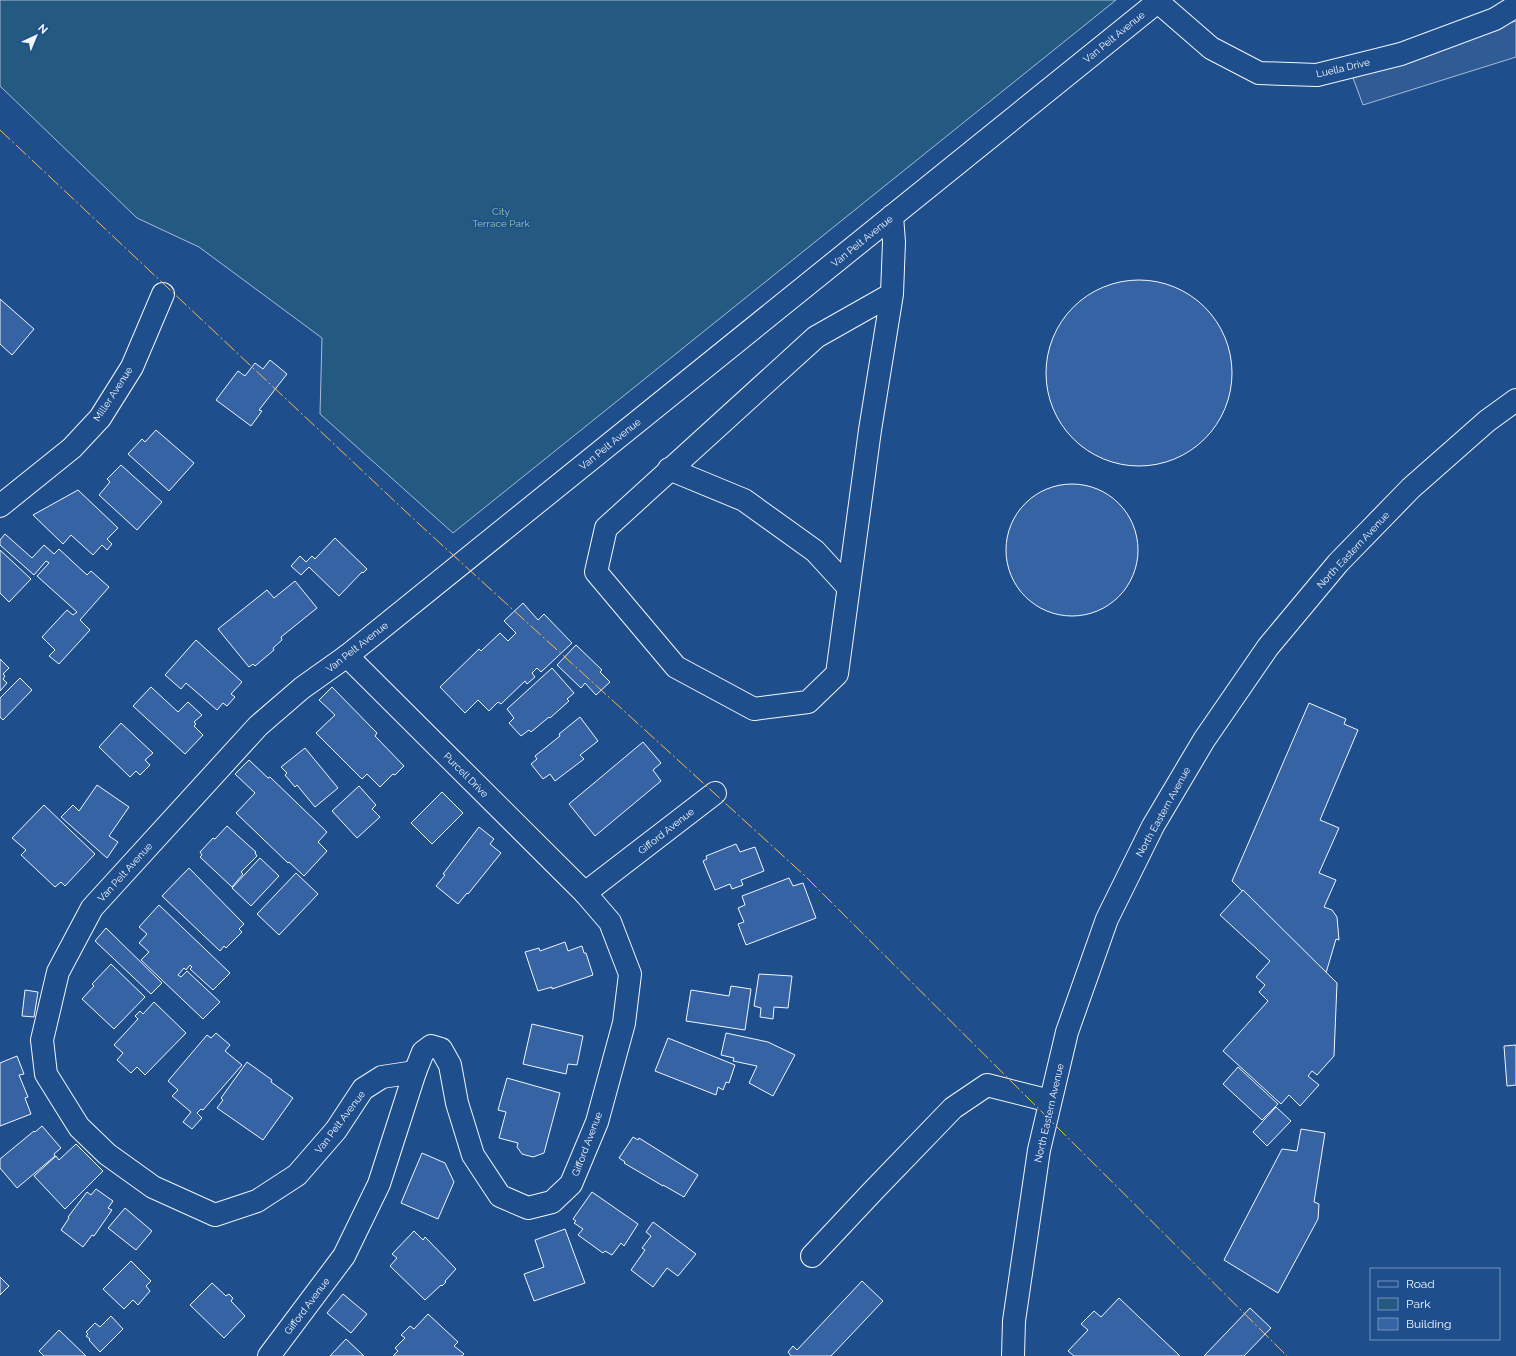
<svg xmlns="http://www.w3.org/2000/svg" width="1516" height="1356" font-family="Raleway,sans-serif">
	<style>
		.green { fill: #245a82; stroke: #a8bbd7 }
		.parking { fill: #305b95; stroke: #a8bbd7 }
		.building { fill: #3563a3; stroke: #f2f6ff }
		.lines { fill: none; stroke-linecap: round; stroke-linejoin: round }
		.minor-casing { stroke: #f2f6ff; stroke-width: 24 }
		.major-casing { stroke: #f2f6ff; stroke-width: 24 }
		.minor { stroke: #1f4e8c; stroke-width: 22 }
		.major { stroke: #1f4e8c; stroke-width: 22 }
		.power { stroke: #ffb74d; stroke-width: 1; stroke-dasharray: 14 3 2 3; stroke-linecap: butt }
		.labels { text-anchor: middle; dominant-baseline: central; stroke-width: 3; stroke-linejoin: round; paint-order: stroke }
		.street-label { font-size: 10px; fill: #f2f6ff; stroke: #1f4e8c }
		.park-label { font-size: 10px; fill: #97c8a6; stroke: #1f4e8c }
	</style>
	<rect width="100%" height="100%" fill="#1f4e8c"/>
	<polygon class="green" points="0,0 1116,0 453,533 320,414 322,338 199,247 137,218 0,86"/>
	<polygon class="parking" points="1516,21 1516,57 1363,105 1353,78"/>
	<g class="building">
		<circle cx="1139" cy="373" r="93"/>
		<polygon points="0,299 34,329 12,355 0,344"/>
		<polygon points="270,360 287,374 259,410 262,411 251,426 216,400 238,371 245,376 255,363 263,369"/>
		<polygon points="156,430 194,463 169,491 128,454 142,439 145,442"/>
		<polygon points="121,465 162,502 137,530 99,495 110,482 107,479"/>
		<circle cx="1072" cy="550" r="66"/>
		<polygon points="78,490 118,528 107,539 112,544 107,550 102,545 93,555 71,535 63,544 33,515"/>
		<polygon points="5,534 32,558 44,545 54,554 59,549 87,575 91,571 109,587 80,620 90,630 59,664 49,656 55,650 42,637 67,610 73,615 77,612 37,576 49,563 46,561 34,575 0,545 0,540"/>
		<polygon points="335,538 367,569 363,573 362,572 339,596 309,567 301,575 291,566 300,556 306,562 312,556 315,559"/>
		<polygon points="0,550 31,579 9,602 0,593"/>
		<polygon points="295,581 317,608 281,637 282,640 273,648 274,650 255,666 253,664 249,667 218,629 267,590 274,598"/>
		<polygon points="523,603 538,620 544,614 572,643 541,672 537,668 532,673 535,677 527,684 525,681 501,704 498,702 489,711 478,700 465,713 440,687 479,649 481,651 500,633 508,641 516,633 504,621"/>
		<polygon points="196,640 242,682 231,694 235,697 227,706 223,703 217,710 186,683 181,689 165,675"/>
		<polygon points="576,645 602,670 600,672 610,682 596,695 585,683 581,688 557,665"/>
		<polygon points="0,659 9,668 3,674 5,676 3,679 7,683 0,691"/>
		<polygon points="552,668 574,693 567,699 569,701 550,718 549,717 531,732 529,730 521,736 509,723 514,718 507,709"/>
		<polygon points="20,678 32,690 3,720 0,717 0,698"/>
		<polygon points="151,687 178,712 188,702 202,715 194,722 196,724 194,726 203,735 185,754 133,706"/>
		<polygon points="332,687 377,733 375,736 404,766 395,775 393,774 380,787 367,774 362,779 316,733 335,715 319,700"/>
		<polygon points="1309,703 1346,719 1344,724 1358,730 1320,820 1339,828 1319,873 1336,880 1324,907 1332,910 1337,917 1339,940 1336,939 1326,973 1232,881"/>
		<polygon points="580,717 598,741 580,755 584,759 555,781 550,774 543,779 531,764 537,759 535,756 560,736 559,734"/>
		<polygon points="121,723 153,753 145,760 150,765 140,775 136,771 130,777 99,747"/>
		<polygon points="643,742 661,763 653,770 661,781 595,836 569,804"/>
		<polygon points="305,748 338,788 315,807 297,785 295,787 285,775 287,773 281,767"/>
		<polygon points="249,760 268,778 270,777 327,832 318,842 327,851 304,876 289,862 288,863 236,813 255,793 235,774"/>
		<polygon points="97,785 129,807 109,836 118,842 107,858 61,817 73,805 79,811"/>
		<polygon points="359,786 376,805 372,809 380,817 357,838 332,811"/>
		<polygon points="442,792 463,813 432,844 411,823"/>
		<polygon points="44,805 95,854 65,886 61,882 55,887 21,855 26,850 12,838"/>
		<polygon points="227,826 256,852 255,853 257,856 241,872 243,874 232,887 200,857 202,855 200,852 213,838 215,839"/>
		<polygon points="479,827 494,839 490,844 501,853 468,894 467,893 458,904 436,886 445,875 443,874"/>
		<polygon points="736,844 740,852 755,847 764,871 741,880 743,885 732,889 730,884 715,890 703,861 707,859 706,856"/>
		<polygon points="260,858 279,876 251,906 232,888"/>
		<polygon points="189,868 244,924 239,929 242,932 226,948 224,946 220,951 162,896"/>
		<polygon points="296,873 318,894 279,935 257,914"/>
		<polygon points="789,878 793,886 803,883 816,918 746,945 738,924 744,922 738,908 745,905 742,896"/>
		<polygon points="1243,890 1337,983 1334,1056 1317,1075 1312,1071 1308,1076 1319,1085 1300,1106 1289,1095 1281,1104 1223,1051 1268,1001 1259,992 1265,985 1256,977 1270,961 1220,915"/>
		<polygon points="159,905 230,973 213,990 190,969 192,967 190,965 186,970 184,968 178,975 181,977 187,971 220,1002 203,1019 141,960 149,952 139,943 147,934 139,927"/>
		<polygon points="106,928 162,983 151,994 95,941"/>
		<polygon points="565,942 568,951 582,946 584,953 586,953 593,975 552,989 552,987 538,991 525,952 539,948 540,951"/>
		<polygon points="111,964 145,997 114,1029 82,999 94,986 92,984"/>
		<polygon points="759,974 792,976 788,1008 774,1007 773,1019 760,1017 761,1008 754,1006"/>
		<polygon points="731,986 751,989 745,1030 686,1021 691,990 729,996"/>
		<polygon points="25,990 38,992 34,1017 22,1016"/>
		<polygon points="154,1002 186,1033 145,1075 137,1067 131,1073 117,1060 123,1053 114,1045 138,1019 135,1016 140,1011 143,1014"/>
		<polygon points="532,1024 583,1036 577,1065 568,1064 566,1074 523,1064"/>
		<polygon points="216,1033 230,1045 225,1051 242,1065 203,1110 201,1109 197,1113 202,1118 192,1129 183,1122 191,1112 172,1096 178,1090 168,1081 207,1035 211,1038"/>
		<polygon points="726,1033 768,1042 795,1055 773,1096 749,1083 757,1066 733,1061 734,1058 721,1055"/>
		<polygon points="668,1038 735,1065 729,1083 726,1082 723,1090 718,1087 716,1095 655,1071"/>
		<polygon points="1516,1045 1516,1085 1507,1086 1504,1046"/>
		<polygon points="17,1056 24,1074 19,1075 28,1097 25,1098 31,1114 0,1126 0,1063"/>
		<polygon points="247,1062 272,1080 271,1082 293,1098 263,1140 217,1108 223,1100 221,1098"/>
		<polygon points="1238,1067 1278,1104 1262,1120 1223,1084"/>
		<polygon points="507,1078 560,1093 544,1153 533,1157 522,1154 517,1147 518,1143 499,1138 506,1112 498,1110"/>
		<polygon points="1276,1107 1291,1121 1267,1146 1253,1132"/>
		<polygon points="42,1126 61,1148 54,1154 55,1156 17,1188 0,1168 0,1159 34,1131 35,1132"/>
		<polygon points="1301,1129 1325,1133 1314,1202 1319,1204 1318,1219 1278,1293 1224,1260 1282,1149 1297,1151"/>
		<polygon points="633,1137 638,1140 639,1138 698,1175 684,1197 663,1185 663,1186 624,1163 625,1162 619,1158"/>
		<polygon points="76,1144 103,1171 65,1209 34,1176 56,1156 59,1160"/>
		<polygon points="422,1153 445,1163 454,1182 438,1219 401,1203"/>
		<polygon points="96,1189 113,1201 108,1208 112,1210 94,1236 92,1235 83,1247 61,1230 69,1218 68,1217 87,1192 91,1195"/>
		<polygon points="592,1192 638,1224 624,1246 621,1243 612,1255 605,1251 603,1253 578,1235 583,1229 574,1223 576,1221 573,1219"/>
		<polygon points="125,1208 152,1231 136,1250 108,1228"/>
		<polygon points="653,1222 696,1254 678,1276 667,1268 653,1287 631,1270 645,1250 642,1248 651,1236 646,1232"/>
		<polygon points="565,1229 585,1283 534,1301 524,1274 544,1267 535,1240"/>
		<polygon points="414,1231 423,1240 425,1237 456,1269 445,1281 446,1282 442,1286 441,1285 425,1300 390,1266 397,1258 392,1254"/>
		<polygon points="131,1261 151,1281 146,1286 150,1291 138,1305 133,1300 124,1309 103,1289"/>
		<polygon points="0,1277 9,1286 0,1295"/>
		<polygon points="862,1281 883,1301 831,1356 791,1356 788,1352 793,1346 797,1350"/>
		<polygon points="212,1283 226,1296 229,1294 233,1298 231,1301 245,1316 224,1338 190,1305"/>
		<polygon points="343,1294 367,1314 351,1333 327,1313"/>
		<polygon points="1119,1298 1180,1356 1074,1356 1068,1351 1088,1330 1081,1324 1094,1311 1101,1317"/>
		<polygon points="1250,1308 1271,1328 1244,1356 1204,1356"/>
		<polygon points="428,1314 458,1342 454,1346 464,1354 462,1356 393,1356 398,1351 395,1348 405,1338 401,1335 410,1326 414,1329"/>
		<polygon points="111,1316 123,1329 100,1352 89,1340 90,1339 86,1336 88,1334 86,1332 95,1323 100,1327"/>
		<polygon points="59,1330 86,1356 44,1356 39,1351"/>
		<polygon points="346,1339 364,1356 330,1356"/>
	</g>
	<g class="lines">
		<defs>
			<g id="minor">
				<polyline points="1158,2 1211,48 1259,73 1317,75 1401,54 1495,19 1516,6"/>
				<polyline points="892,294 816,337 606,528 596,572 676,667 754,709 808,702 837,674 870,430 892,294 894,242 892,216"/>
				<polyline points="669,469 744,500 815,551 848,587"/>
				<polyline points="0,506 72,448 100,418 132,367 163,294"/>
				<polyline points="347,656 585,893"/>
				<polyline points="415,1072 382,1077 363,1089 336,1130 297,1175 257,1201 215,1215 153,1187 107,1154 79,1127 46,1074 42,1040 58,972 92,908 258,726 302,688 347,656 1160,0"/>
				<polyline points="812,1256 873,1191 953,1108 987,1085 1050,1101"/>
				<polyline points="269,1356 344,1256 379,1184 415,1072 423,1052 431,1046 441,1049 450,1065 457,1103 473,1155 500,1196 528,1208 552,1202 571,1184 597,1122 624,1023 630,974 610,922 585,893 715,793"/>
			</g>
			<polyline id="major" points="1013,1356 1014,1321 1039,1150 1067,1032 1107,919 1153,826 1204,740 1268,647 1338,563 1411,488 1487,421 1516,400"/>
		</defs>
		<use href="#minor" class="minor-casing"/>
		<use href="#major" class="major-casing"/>
		<use href="#minor" class="minor"/>
		<use href="#major" class="major"/>
		<polyline class="power" points="0,130 419,524 804,875 1287,1356"/>
	</g>
	<g class="labels">
		<g class="street-label">
			<text transform="translate(1114 37) rotate(-39)">Van Pelt Avenue</text>
			<text transform="translate(1343 68) rotate(-13)">Luella Drive</text>
			<text transform="translate(862 241) rotate(-39)">Van Pelt Avenue</text>
			<text transform="translate(113 394) rotate(-57)">Miller Avenue</text>
			<text transform="translate(610 444) rotate(-39)">Van Pelt Avenue</text>
			<text transform="translate(1353 550) rotate(-47)">North Eastern Avenue</text>
			<text transform="translate(357 647) rotate(-38)">Van Pelt Avenue</text>
			<text transform="translate(466 775) rotate(45)">Purcell Drive</text>
			<text transform="translate(1163 812) rotate(-61)">North Eastern Avenue</text>
			<text transform="translate(666 831) rotate(-38)">Gifford Avenue</text>
			<text transform="translate(125 872) rotate(-48)">Van Pelt Avenue</text>
			<text transform="translate(1049 1113) rotate(-77)">North Eastern Avenue</text>
			<text transform="translate(340 1122) rotate(-53)">Van Pelt Avenue</text>
			<text transform="translate(587 1144) rotate(-69)">Gifford Avenue</text>
			<text transform="translate(307 1306) rotate(-53)">Gifford Avenue</text>
		</g>
		<g class="park-label">
			<text x="501" y="211">City<tspan x="501" dy="12">Terrace Park</tspan></text>
		</g>
	</g>
	<rect x="1370" y="1268" width="130" height="72" fill="#1f4e8c" stroke="#7391ba"/>
	<rect x="1378" y="1281" width="20" height="6" fill="#1f4e8c" stroke="#7391ba"/>
	<text x="1406" y="1288" font-size="12" fill="#f2f6ff">Road</text>
	<rect x="1378" y="1298" width="20" height="12" fill="#245a82" stroke="#7391ba"/>
	<text x="1406" y="1308" font-size="12" fill="#f2f6ff">Park</text>
	<rect x="1378" y="1318" width="20" height="12" fill="#3563a3" stroke="#7391ba"/>
	<text x="1406" y="1328" font-size="12" fill="#f2f6ff">Building</text>
	<g transform="translate(36 36) rotate(44)" stroke="#1f4e8c" stroke-width="3" paint-order="stroke">
	<path d="M0-3L7 15L0 10L-7 15Z" fill="#f2f6ff"/>
	<text y="-6" font-size="11" font-weight="bold" text-anchor="middle" fill="#f2f6ff">N</text>
	</g>
</svg>
